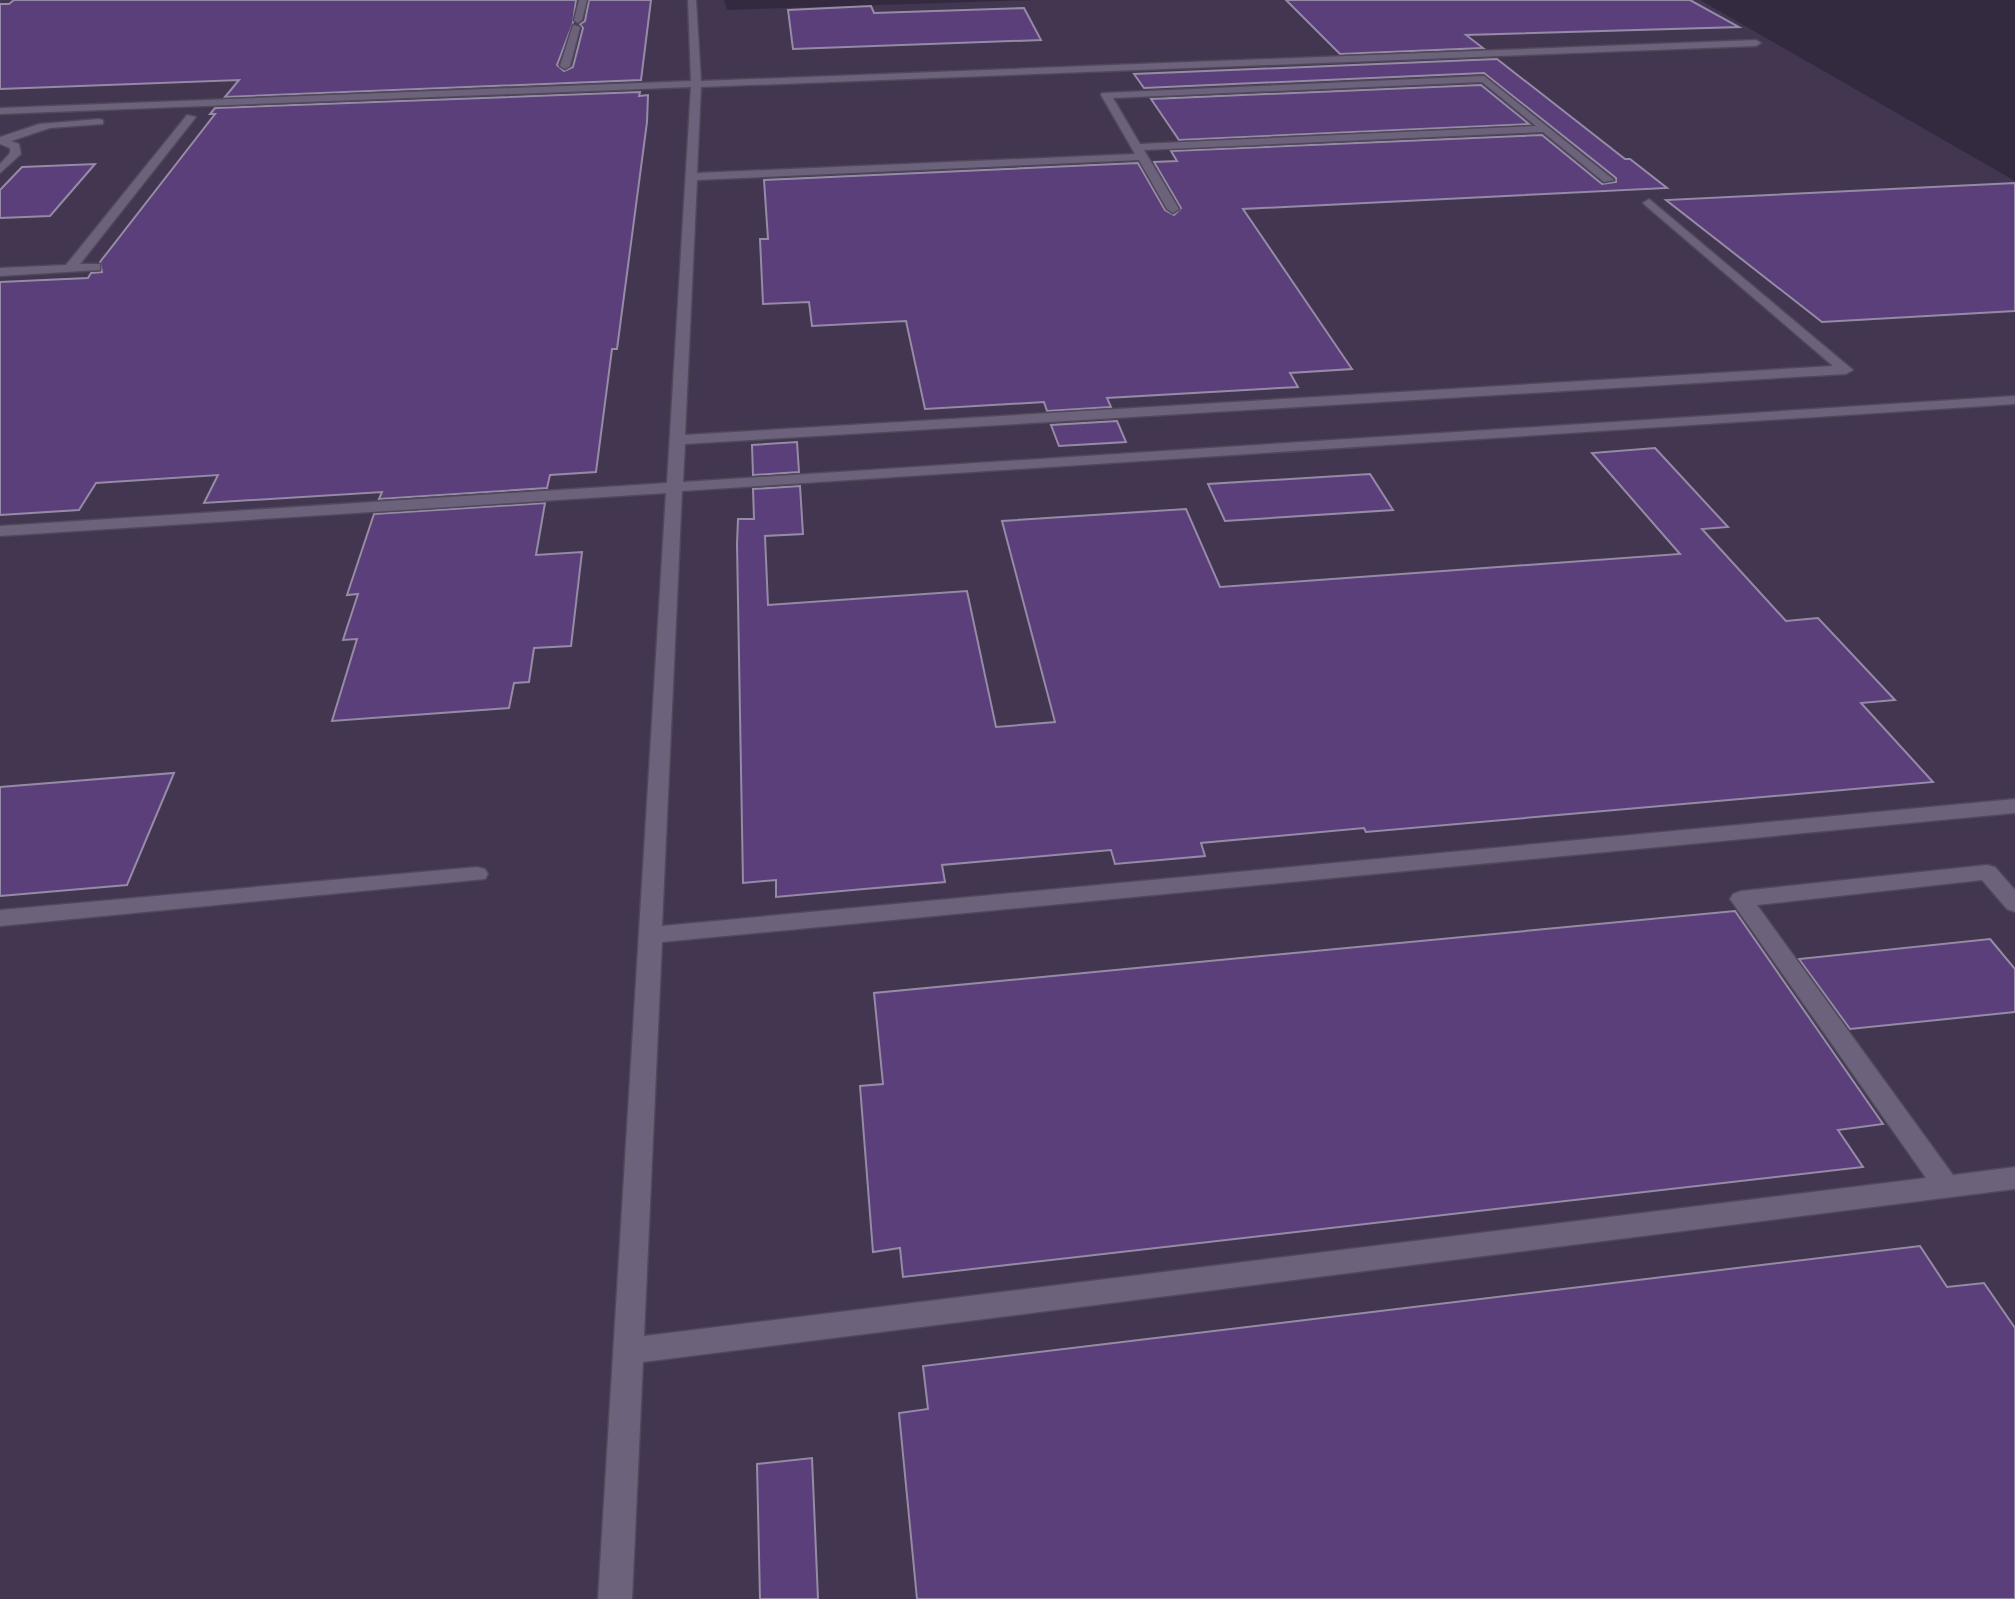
<svg xmlns="http://www.w3.org/2000/svg" width="2015" height="1599" font-family="Mulish,sans-serif">
	<style>
		.built { fill: #423651 }
		.building { fill: #5b3f7b; stroke: #968ba6; stroke-width: 2 }
		.lines { fill: none; stroke-linecap: round; stroke-linejoin: round }
		.minor-casing { stroke: #50495a; stroke-width: 3 }
		.minor { fill: #6c627b; fill-rule: evenodd }
	</style>
	<rect width="100%" height="100%" fill="#342a40"/>
	<polygon class="built" points="0,0 724,0 727,10 1037,0 1700,0 2015,181 2015,1599 0,1599"/>
	<g class="building">
		<polygon points="14,0 576,0 573,23 557,65 564,71 573,67 583,28 580,24 585,21 589,0 651,0 641,80 225,97 239,80 0,89 0,4 9,4"/>
		<polygon points="1286,0 1690,0 1739,27 1466,35 1483,48 1340,54"/>
		<polygon points="871,6 874,13 1024,8 1041,40 793,49 788,10"/>
		<polygon points="1497,59 1625,159 1630,159 1667,188 1243,209 1352,369 1290,373 1298,387 1107,398 1111,407 1047,411 1044,402 925,409 906,321 812,326 809,302 763,304 760,239 768,239 764,180 1138,163 1165,210 1174,215 1181,208 1154,162 1177,161 1171,151 1542,135 1602,184 1616,182 1616,178 1484,73 1144,88 1134,74"/>
		<polygon points="1481,85 1529,124 1179,140 1151,99"/>
		<polygon points="640,92 639,96 648,95 647,122 617,349 612,349 596,472 550,475 547,488 379,499 382,492 204,503 218,475 96,483 79,510 0,515 0,282 88,278 91,273 102,272 100,262 215,114 210,114 215,108"/>
		<polygon points="95,164 50,216 0,218 0,190 22,167"/>
		<polygon points="2015,183 2015,311 1822,322 1666,200"/>
		<polygon points="1117,421 1126,442 1059,446 1051,425"/>
		<polygon points="797,442 799,472 753,475 752,445"/>
		<polygon points="1655,448 1728,527 1702,529 1786,621 1818,618 1895,700 1861,703 1933,782 1366,832 1364,828 1201,843 1205,856 1115,864 1111,850 942,865 945,882 864,889 776,897 776,880 743,883 737,544 738,519 754,519 753,489 800,486 803,534 765,536 768,605 967,591 996,727 1055,722 1002,521 1186,509 1220,587 1680,554 1592,453"/>
		<polygon points="1370,474 1393,510 1225,521 1208,484"/>
		<polygon points="545,503 536,555 582,552 571,646 534,648 529,682 514,683 509,708 332,721 357,639 343,640 358,594 347,595 374,514"/>
		<polygon points="174,773 127,885 0,896 0,787"/>
		<polygon points="1735,911 1883,1124 1838,1130 1863,1167 903,1277 900,1248 873,1252 860,1086 883,1084 874,993"/>
		<polygon points="1990,939 2015,969 2015,1012 1850,1029 1799,959"/>
		<polygon points="1920,1246 1947,1287 1984,1283 2015,1328 2015,1599 917,1599 899,1413 928,1409 923,1366"/>
		<polygon points="812,1458 818,1599 760,1599 757,1464"/>
	</g>
	<g class="lines">
		<defs>
			<g id="minor">
				<polygon points="579,0 587,0 582,20 578,23 574,20"/>
				<path d="M688,0H696L701,81L1756,40L1761,43L1756,46L701,87L697,173L1135,154L1101,95L1102,93L1484,76L1614,180L1604,182L1543,132L1144,150L1179,209L1173,213L1167,209L1139,160L697,180L685,435L1833,366L1645,205L1643,203L1649,199L1853,370L1846,374L685,444L683,482L2015,396V404L682,491L662,926L2015,799V813L662,942L644,1336L1926,1178L1730,899L1733,894L1741,891L1987,865L1995,867L2015,890V912L2007,909L1982,880L1757,905L1953,1175L2015,1167V1189L643,1362L632,1599H598L666,493L0,536V526L667,483L691,87L0,114V108L691,81ZM1482,82L1536,126L1140,144L1113,98Z"/>
				<polygon points="573,25 580,27 570,66 565,69 560,66"/>
				<polygon points="187,115 196,117 80,264 100,264 100,270 0,276 0,268 66,265"/>
				<polygon points="99,119 103,120 103,124 50,128 11,141 19,144 21,154 0,173 0,164 10,153 10,148 0,144 0,137 39,124"/>
				<polygon points="477,867 485,869 488,874 485,879 0,926 0,910"/>
			</g>
		</defs>
		<use href="#minor" class="minor-casing"/>
		<use href="#minor" class="minor"/>
	</g>
</svg>
